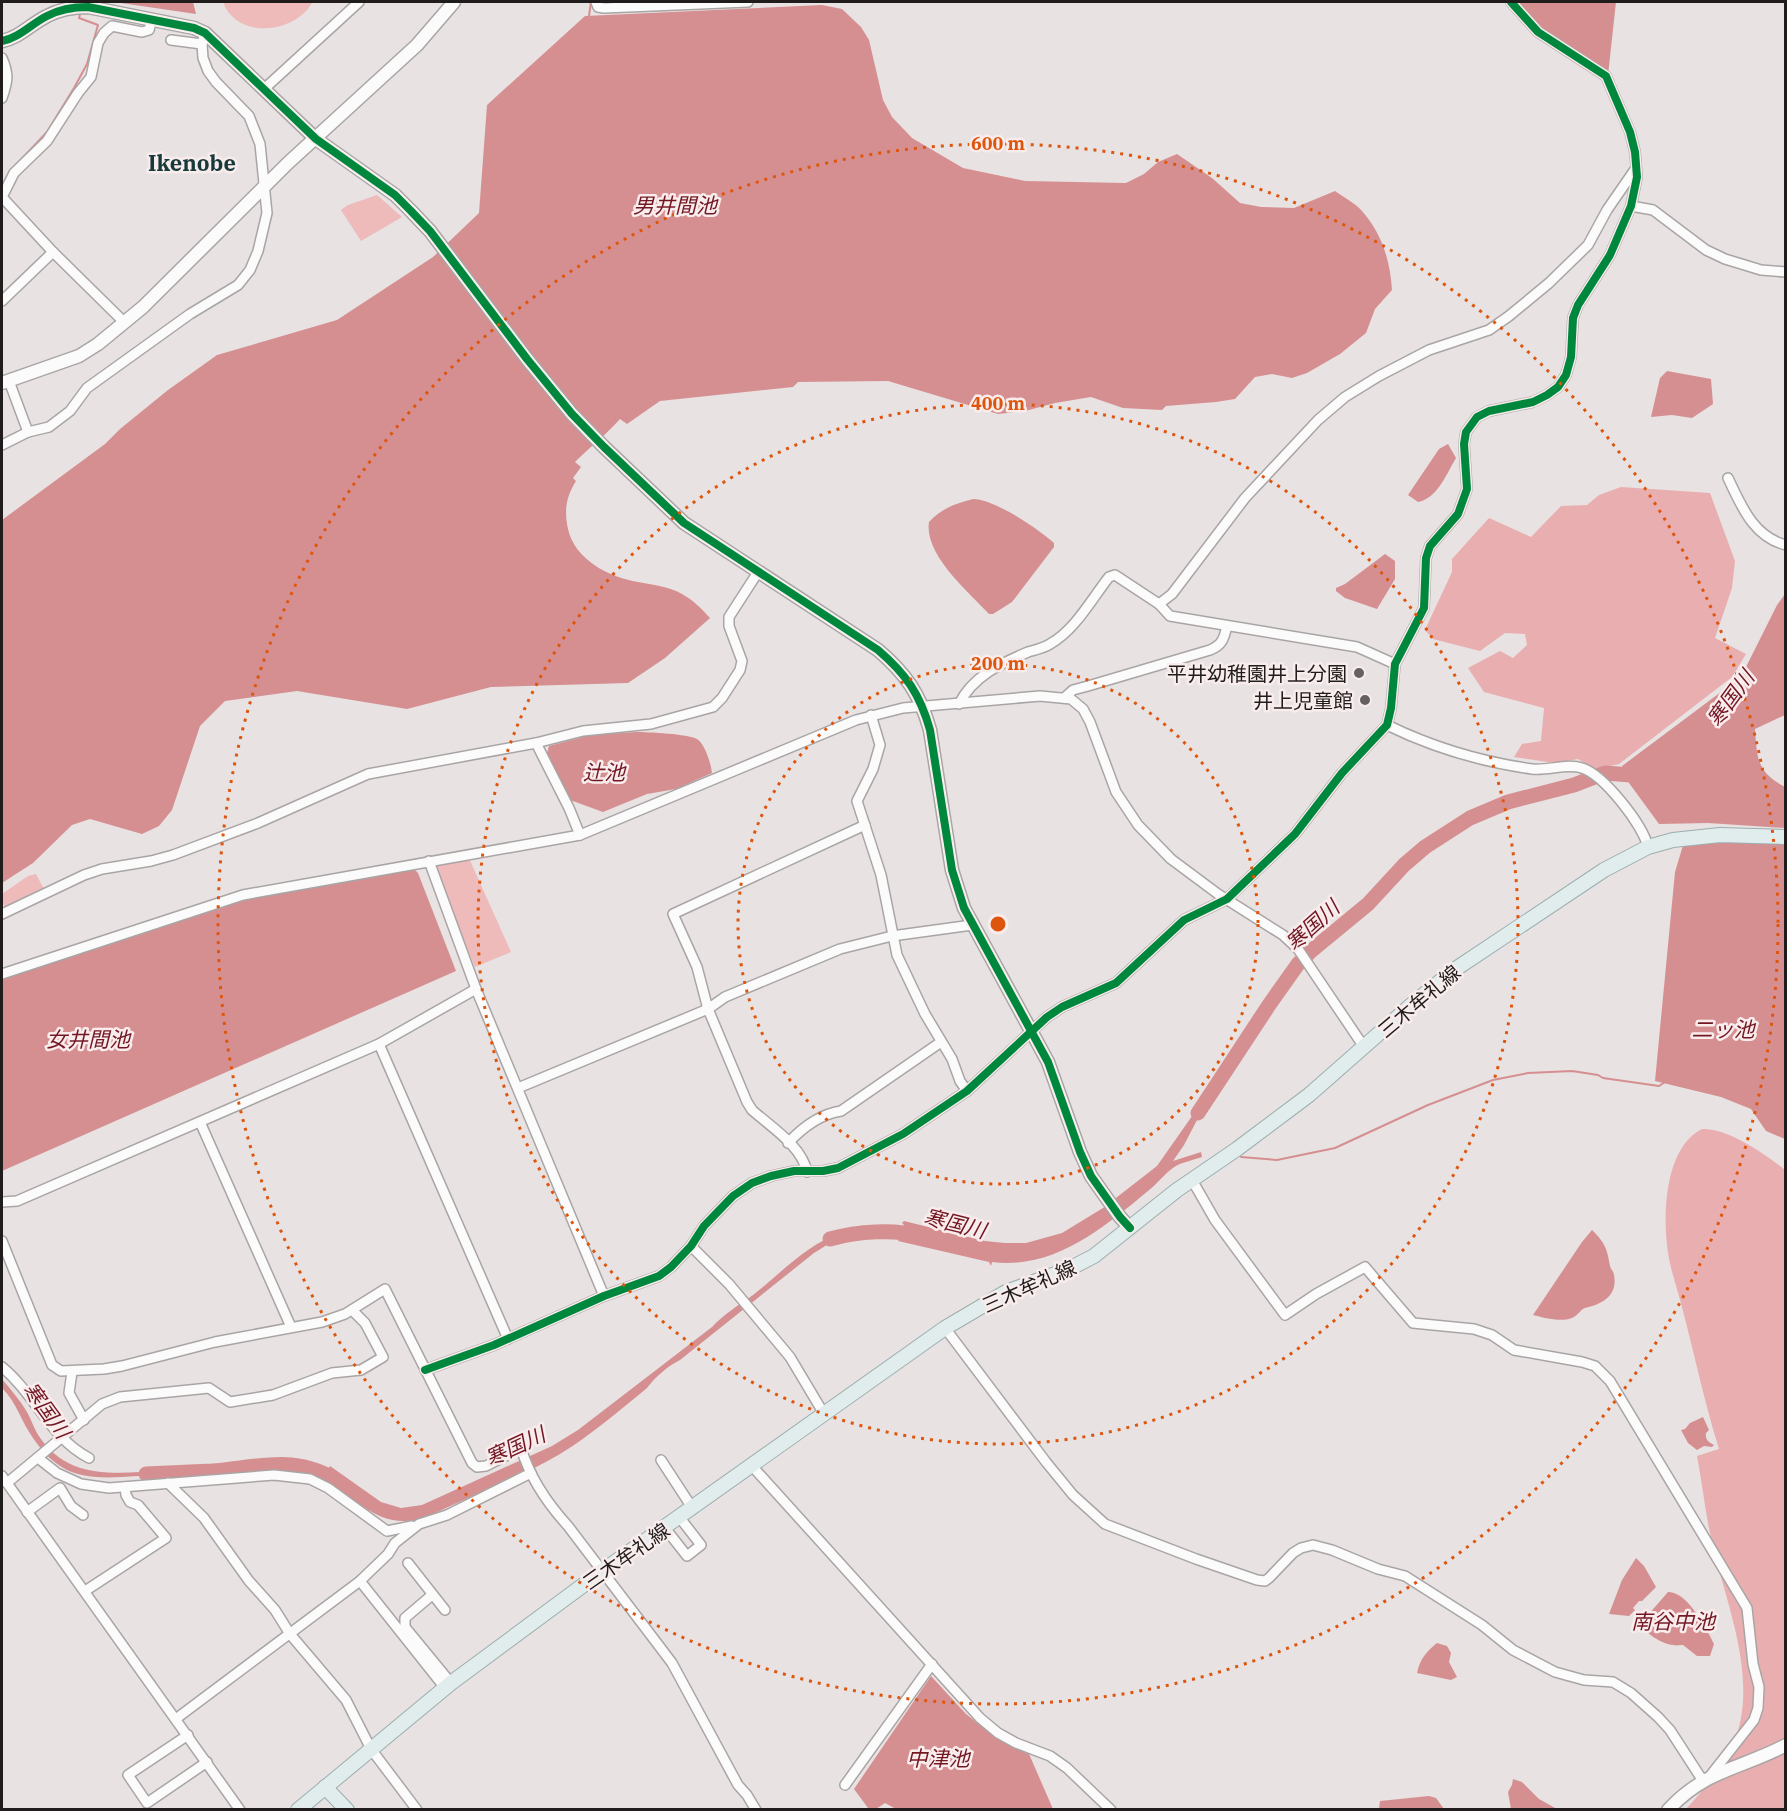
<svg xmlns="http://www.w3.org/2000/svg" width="1787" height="1811" font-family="'IBM Plex Serif','Noto Sans JP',serif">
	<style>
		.green { fill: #eebaba }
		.forest { fill: #e9aeaf }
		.water { fill: #d68f91 }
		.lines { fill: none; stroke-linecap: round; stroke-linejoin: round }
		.stream { stroke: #d68f91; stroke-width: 2 }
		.river { stroke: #d68f91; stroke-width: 15 }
		.street-casing { stroke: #aaa5a5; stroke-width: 12 }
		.secondary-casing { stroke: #aaa5a5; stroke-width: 15 }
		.primary-casing { stroke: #9caeae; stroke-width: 16 }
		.street { stroke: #fcfbfb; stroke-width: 9 }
		.secondary { stroke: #fcfbfb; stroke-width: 12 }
		.primary { stroke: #e1eced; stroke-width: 14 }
		.cycleway-casing { stroke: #f9ecec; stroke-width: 11 }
		.cycleway { stroke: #00873e; stroke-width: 8 }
		.ring { fill: none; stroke: #de560d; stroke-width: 3; stroke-dasharray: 3 6 }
		.poi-dot { fill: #666161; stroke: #f9ecec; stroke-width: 2 }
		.labels { text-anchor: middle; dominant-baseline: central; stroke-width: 5; stroke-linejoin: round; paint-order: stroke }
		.poi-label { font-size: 20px; fill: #201c1c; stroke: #f9ecec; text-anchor: end }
		.street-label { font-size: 20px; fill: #201c1c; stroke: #f9ecec }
		.water-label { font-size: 21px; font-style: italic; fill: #731723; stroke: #f9ecec }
		.quarter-label { font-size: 22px; font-weight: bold; fill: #16393a; stroke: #f9ecec }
		.centre { fill: #de560d; stroke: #f9ecec; stroke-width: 3 }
		.ring-label { font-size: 18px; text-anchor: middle; font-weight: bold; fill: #de560d; stroke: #f9ecec; stroke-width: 5; stroke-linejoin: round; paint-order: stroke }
	</style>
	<rect width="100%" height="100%" fill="#e8e2e2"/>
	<g class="green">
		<path d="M223,2H313C310,5 308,10 304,13C281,35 235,35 223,2Z"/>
		<polygon points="377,195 402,217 361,241 341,210 348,205"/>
		<polygon points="468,856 511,952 475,967 431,862"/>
		<polygon points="36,874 45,891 5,909 2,900 2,894 28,876"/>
	</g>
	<g class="forest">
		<polygon points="1621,487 1710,493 1735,561 1732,588 1715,638 1746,654 1732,677 1619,764 1595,769 1578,759 1555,763 1514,757 1522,744 1541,741 1544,708 1484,692 1468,668 1500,651 1513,658 1527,645 1525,634 1505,633 1480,651 1433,639 1425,630 1452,572 1452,559 1489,518 1531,537 1561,506 1587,505 1599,495"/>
		<path d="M1702,1129C1728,1128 1765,1154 1785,1170V1809H1686C1698,1797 1707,1784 1717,1770C1722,1763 1728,1755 1732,1747C1760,1686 1729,1611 1714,1551C1706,1520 1703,1487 1697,1456L1719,1449C1705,1404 1695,1357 1683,1311C1678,1290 1669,1267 1667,1245C1663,1209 1666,1147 1702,1129Z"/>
	</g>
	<g class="water">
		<polygon points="114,2 193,2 196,14"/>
		<polygon points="1513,2 1616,2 1608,75 1539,31"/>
		<path d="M822,5L842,9L861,27L869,40L883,100L892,117L912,138L963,168L1025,181L1126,183L1144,174L1158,162L1177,154L1212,178L1240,203L1261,207L1294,208L1335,191C1343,197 1355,203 1362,211C1382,234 1390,260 1392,290L1375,309L1366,333L1340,354L1307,373L1292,378L1272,374L1255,377L1235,399L1216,402L1166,406L1162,410L1123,408L1091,397L1055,403L1025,411L998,414L888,381L798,382L793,387L660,401L627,424L620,419C606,435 590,447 575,462L581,467L573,478L576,481C566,497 564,510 568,529C575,560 609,577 638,582C653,585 668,586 682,594C693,600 702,609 710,618L665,658L628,683L491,687L407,709L297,691L225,701L200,726L172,810L159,826L142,834L90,819L72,825L33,863L2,883V520L105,444L120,429L168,390L217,355L337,320L433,257L479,213L487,105L585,16Z"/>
		<polygon points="1667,371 1711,379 1713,404 1692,418 1672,415 1651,417 1660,378"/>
		<path d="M1448,444L1456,458C1447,473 1437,499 1418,502L1408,495L1439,449Z"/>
		<path d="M973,499C994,499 1039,529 1054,543V547L1012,602L993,614H989C969,592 924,555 929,522C942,508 955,504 973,499Z"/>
		<polygon points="1385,554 1395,561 1395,579 1377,609 1345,598 1336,591 1336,588 1345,584"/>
		<path d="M1785,594V715L1755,729C1757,759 1757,772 1785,787V828L1708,823L1659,824L1629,783L1622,766L1741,677L1777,605Z"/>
		<path d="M636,732C648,732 688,734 697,739C705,744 711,764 712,773L676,789L647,794L603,812L570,800L547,753L549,746L590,735Z"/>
		<polygon points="1785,840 1785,1139 1766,1131 1751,1109 1721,1097 1655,1081 1675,872 1684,842"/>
		<polygon points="413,868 418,873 456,971 2,1171 2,978 242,899"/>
		<path d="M1209,1097L1184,1145L1173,1161L1201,1152L1202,1157C1194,1160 1183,1162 1176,1166C1168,1170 1156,1185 1148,1191C1103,1228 1054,1270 992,1262L991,1266L989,1262L898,1241L902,1235L904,1225L902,1223L904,1221L985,1241L1005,1243H1026L1062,1233L1103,1208L1157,1166L1204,1099Z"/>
		<path d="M1592,1230C1605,1243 1607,1248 1610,1266C1611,1270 1613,1270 1614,1275C1618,1296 1602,1304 1585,1308C1580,1310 1579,1314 1574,1317C1563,1323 1545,1318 1533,1315L1582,1242Z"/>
		<path d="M841,1233L849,1235L847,1238L830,1243L814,1253L680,1360C668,1366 655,1377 647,1388C619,1411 591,1435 560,1454C521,1477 473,1495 431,1515C383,1535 361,1501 322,1479L330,1466L381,1502L401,1508L422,1505L552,1446L578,1430L712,1327C724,1314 739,1305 753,1295C781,1273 807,1244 841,1233Z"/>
		<path d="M2,1379C11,1390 20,1400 27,1412C31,1419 33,1426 37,1433C66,1481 114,1473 162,1471L170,1474C159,1475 149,1475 138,1476C91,1479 62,1481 33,1438C21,1421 17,1403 2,1388Z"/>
		<path d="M1703,1417L1709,1430L1706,1433C1705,1439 1708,1442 1714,1445L1712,1447L1704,1446L1697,1450L1688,1443L1681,1430L1685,1429L1690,1423Z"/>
		<polygon points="1636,1558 1644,1566 1656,1587 1642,1601 1639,1601 1633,1608 1635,1610 1629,1616 1609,1614 1622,1580"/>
		<path d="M1668,1592C1687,1591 1707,1629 1714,1644L1710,1656H1697L1683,1645C1679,1645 1676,1646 1673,1645C1662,1644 1644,1633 1641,1623Z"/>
		<path d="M1437,1643L1447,1646L1451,1653L1449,1662L1457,1677L1451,1680L1417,1673C1420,1659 1426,1652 1437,1643Z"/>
		<polygon points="931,1676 966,1714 995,1737 1029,1754 1053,1809 898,1810 885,1803 876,1809 868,1808 854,1789"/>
		<polygon points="1513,1779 1522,1782 1539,1799 1555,1808 1511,1809 1508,1792 1512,1785"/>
		<polygon points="1429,1796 1436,1798 1444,1809 1379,1809 1380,1801"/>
	</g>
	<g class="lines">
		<g class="stream">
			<polyline points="589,16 591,2"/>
			<polyline points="15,166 47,132 74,88 87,64 98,25 79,18 81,10"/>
			<polyline points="2,185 11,171"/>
			<polyline points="1241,1157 1277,1160 1335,1148 1428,1105 1493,1080 1528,1073 1572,1071 1598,1075 1603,1078 1659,1086 1665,1082"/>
		</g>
		<g class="river">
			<polyline points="1198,1113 1269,1005 1298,964 1311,951 1368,904 1404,865 1425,847 1470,818 1508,802 1574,785 1605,773 1644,776"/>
			<path d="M830,1239C858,1231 894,1229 922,1236"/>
			<path d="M146,1474C168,1473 190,1472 212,1471C261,1467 298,1453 342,1484"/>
		</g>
		<defs>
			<g id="street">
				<polyline points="596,2 598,7 604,8 748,2"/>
				<polyline points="171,40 202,44"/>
				<path d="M2,58C9,74 8,81 2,98"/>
				<polyline points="264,89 359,2"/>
				<polyline points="2,197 14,173 47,141 78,93 91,77 98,43 104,33 112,26 142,32 149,30 152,19"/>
				<polyline points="2,197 53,252 125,323"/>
				<polyline points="1631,206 1653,210 1706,250 1725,259 1761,270 1786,272"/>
				<polyline points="2,301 53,252"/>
				<polyline points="9,381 28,432"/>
				<polyline points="2,445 28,432 49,427 70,411 87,388 190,314 238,285 250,270 258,251 267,213 260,144 249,116 216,82 208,71 203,58 202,44 205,33"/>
				<path d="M1728,478C1741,505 1753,537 1786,545"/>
				<polyline points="1159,604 1172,594 1245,498 1318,420 1345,397 1379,376 1429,350 1489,330 1509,316 1549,283 1588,245 1607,210 1636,168"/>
				<path d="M1064,698L1073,690L1088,686L1210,650C1222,645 1224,639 1227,626"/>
				<path d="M959,704C973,676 1000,664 1028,652C1035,650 1044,648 1050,644C1075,630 1091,600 1109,577L1115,575L1159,604L1170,616L1357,647L1395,664"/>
				<polyline points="871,715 880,745 873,769 857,801 881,875 897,955 925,1014 952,1059 960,1081 967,1091"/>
				<path d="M1387,725C1432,747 1482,762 1532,769C1548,771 1567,763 1582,768C1604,775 1643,825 1648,847"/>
				<polyline points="536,743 569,808 580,835"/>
				<polyline points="429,861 476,989 604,1296"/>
				<polyline points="2,914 84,875 102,869 151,861 173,855 258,823 368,774 536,743 583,731 651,724 713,707 722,698 740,670 742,661 729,626 729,617 758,572"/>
				<polyline points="2,974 243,895 580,835 856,720 903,708 1040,696 1071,699 1083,709 1090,722 1116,792 1138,825 1171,859 1218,894 1283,935 1298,949 1364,1047"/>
				<polyline points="379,1044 508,1339"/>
				<polyline points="518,1088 708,1009 725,997 840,949 892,936 972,925"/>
				<polyline points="200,1122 291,1327"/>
				<path d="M788,1143C802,1128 821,1114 841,1111L941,1042"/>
				<path d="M807,1172C802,1146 771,1127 752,1110L747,1102L708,1009L697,967L673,914L865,825"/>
				<polyline points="1192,1180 1215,1220 1285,1315 1316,1294 1365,1267 1413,1323 1474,1329 1492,1335 1514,1350 1582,1362 1595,1366 1610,1381 1747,1608 1753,1664 1759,1687 1758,1708 1754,1720 1710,1776"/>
				<polyline points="2,1202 17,1201 379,1044 476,989"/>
				<path d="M2,1241L52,1365L61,1371L104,1369L122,1366L215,1342L322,1322L345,1314L385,1289L472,1463L477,1467L486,1466L521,1448C530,1478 547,1503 568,1526L672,1663L738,1785L747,1795L756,1810"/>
				<polyline points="691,1246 729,1284 790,1357 824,1414"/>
				<polyline points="945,1328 1046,1462 1073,1495 1105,1524 1196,1559 1257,1580 1265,1581 1269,1578 1293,1553 1301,1548 1313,1545 1332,1550 1378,1569 1405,1576 1482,1625 1513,1650 1555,1672 1584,1680 1613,1682 1631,1693 1658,1717 1670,1730 1703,1781"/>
				<path d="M2,1367C35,1394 50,1438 89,1458"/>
				<polyline points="425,1370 494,1345 604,1296 659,1276 671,1267 691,1246 704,1226 733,1196 752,1183 771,1176 794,1171 823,1171 838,1168 903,1134 967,1091 1047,1017 1062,1007 1116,983 1184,920 1227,899 1295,834 1342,773 1387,725 1391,708 1395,664 1424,608 1426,558 1430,546 1458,514 1467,489 1464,444 1466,432 1477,417 1489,411 1533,402 1547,395 1558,387 1566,375 1571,357 1573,318 1578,305 1610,255 1631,206 1637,177 1635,152 1630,132 1606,76 1538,32 1511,2"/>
				<polyline points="72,1372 69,1393 84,1420"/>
				<polyline points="38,1458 57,1473 81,1484 109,1488 274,1475 310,1479 328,1488 387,1531 412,1526"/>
				<polyline points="661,1460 693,1509"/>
				<polyline points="752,1466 980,1718 998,1733 1016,1743 1050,1756 1067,1768 1111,1810"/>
				<polyline points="2,1476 240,1810"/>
				<polyline points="7,1483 102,1404 120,1397 209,1388 230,1402 273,1395 332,1373 361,1370 383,1357 365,1323 352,1310"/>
				<polyline points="168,1483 204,1518 249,1581 275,1610 290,1634 346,1700 371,1749 417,1810"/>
				<polyline points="27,1512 60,1488 71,1506 83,1515"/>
				<polyline points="665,1528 687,1556 701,1545 680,1518"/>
				<polyline points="408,1563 445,1610"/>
				<polyline points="360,1581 445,1688"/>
				<polyline points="85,1591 166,1538 138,1505 130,1502 126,1495 125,1487"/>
				<polyline points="432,1595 405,1618 405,1627 451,1683"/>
				<polyline points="177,1718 360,1581 388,1554 395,1543 419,1524 447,1515 531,1473"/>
				<polyline points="188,1735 128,1775 147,1803 207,1762"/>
				<polyline points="845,1785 932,1664"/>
			</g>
			<g id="secondary">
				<path d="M2,41C19,38 31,24 47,16C60,9 74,7 88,7L194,28L205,33L316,139L395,195L410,210L430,231L527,359L572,414L604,447L684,523L878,650C906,674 920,694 930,730L952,870L964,908L1048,1062L1080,1152L1091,1176L1120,1217L1130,1228"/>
				<polyline points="2,383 79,356 98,344 143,307 288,163 417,45 454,2"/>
				<path d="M1668,1810C1706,1769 1741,1769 1786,1745"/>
			</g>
			<g id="primary">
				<polyline points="325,1787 347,1810"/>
				<polyline points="298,1810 451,1683 601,1572 945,1328 1006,1292 1069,1269 1094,1256 1177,1190 1237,1149 1309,1095 1409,1007 1454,970 1604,870 1648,847 1673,840 1720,835 1786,837"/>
			</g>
		</defs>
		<use href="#street" class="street-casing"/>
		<use href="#secondary" class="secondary-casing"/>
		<use href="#primary" class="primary-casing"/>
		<use href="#street" class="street"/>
		<use href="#secondary" class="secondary"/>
		<use href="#primary" class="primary"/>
		<defs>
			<g id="cycleway">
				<path d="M2,41C19,38 31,24 47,16C60,9 74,7 88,7L194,28L205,33L316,139L395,195L410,210L430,231L527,359L572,414L604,447L684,523L878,650C906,674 920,694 930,730L952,870L964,908L1048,1062L1080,1152L1091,1176L1120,1217L1130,1228"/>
				<polyline points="425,1370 494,1345 604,1296 659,1276 671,1267 691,1246 704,1226 733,1196 752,1183 771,1176 794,1171 823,1171 838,1168 903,1134 967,1091 1047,1017 1062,1007 1116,983 1184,920 1227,899 1295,834 1342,773 1387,725 1391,708 1395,664 1424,608 1426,558 1430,546 1458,514 1467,489 1464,444 1466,432 1477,417 1489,411 1533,402 1547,395 1558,387 1566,375 1571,357 1573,318 1578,305 1610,255 1631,206 1637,177 1635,152 1630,132 1606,76 1538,32 1511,2"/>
			</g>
		</defs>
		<use href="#cycleway" class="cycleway-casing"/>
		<use href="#cycleway" class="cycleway"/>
	</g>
	<g class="ring">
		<circle cx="998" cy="924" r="260"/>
		<circle cx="998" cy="924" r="520"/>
		<circle cx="998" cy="924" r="780"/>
	</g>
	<g class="poi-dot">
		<circle cx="1359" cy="673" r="6"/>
		<circle cx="1365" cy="700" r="6"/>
	</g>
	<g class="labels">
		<g class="poi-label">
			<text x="1347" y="673">平井幼稚園井上分園</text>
			<text x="1353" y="700">井上児童館</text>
		</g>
		<g class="street-label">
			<text transform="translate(1419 1001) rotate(-40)">三木牟礼線</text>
			<text transform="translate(1029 1286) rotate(-24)">三木牟礼線</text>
			<text transform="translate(626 1556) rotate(-35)">三木牟礼線</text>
		</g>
		<g class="water-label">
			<text x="675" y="205">男井間池</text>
			<text transform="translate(1730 698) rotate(-54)">寒国川</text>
			<text x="604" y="772">辻池</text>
			<text transform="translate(1312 925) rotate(-42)">寒国川</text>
			<text x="1723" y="1029">二ッ池</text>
			<text x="88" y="1039">女井間池</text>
			<text transform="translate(955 1223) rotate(14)">寒国川</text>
			<text transform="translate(47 1410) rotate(54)">寒国川</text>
			<text transform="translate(515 1446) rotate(-25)">寒国川</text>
			<text x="1673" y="1621">南谷中池</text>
			<text x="938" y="1758">中津池</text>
		</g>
		<g class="quarter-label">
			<text x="192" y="162">Ikenobe</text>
		</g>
	</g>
	<circle cx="998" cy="924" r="9" class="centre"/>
	<g class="ring-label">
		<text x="998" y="150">600 m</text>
		<text x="998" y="410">400 m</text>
		<text x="998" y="670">200 m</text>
	</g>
	<rect width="1787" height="1811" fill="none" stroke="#201c1c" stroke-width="6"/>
</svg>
